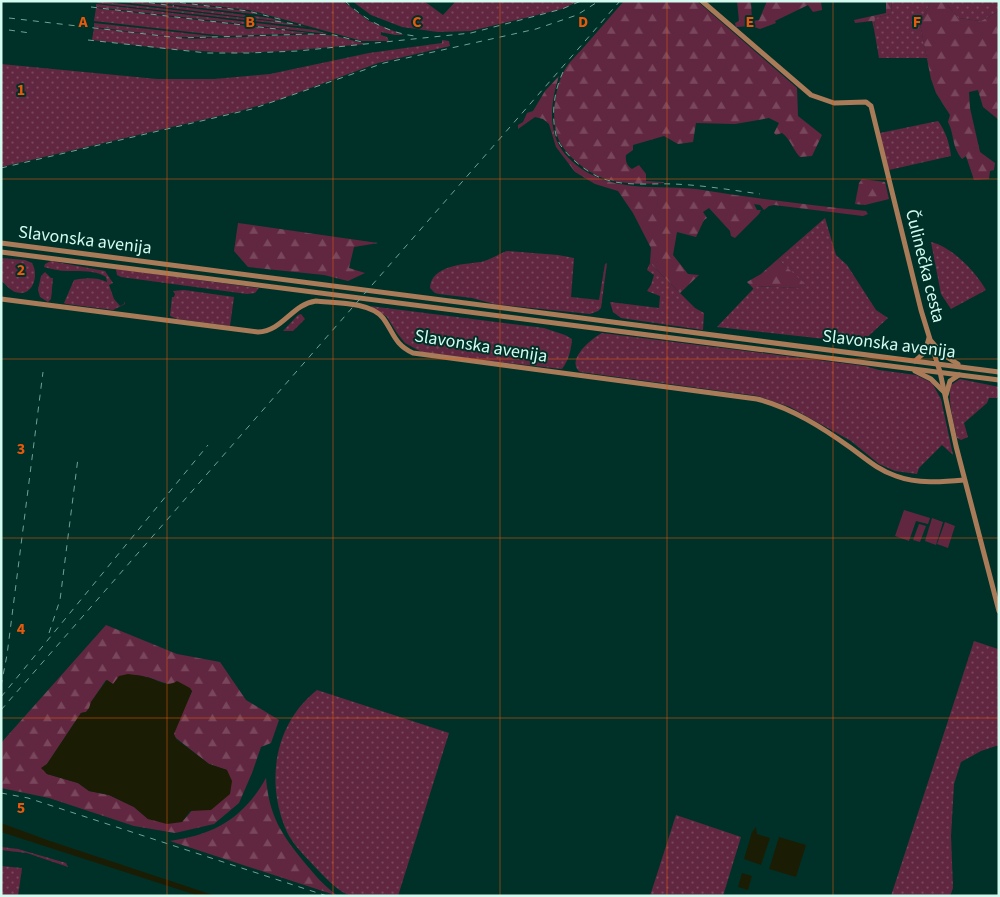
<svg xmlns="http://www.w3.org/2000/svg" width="1000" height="897" font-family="'Source Sans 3',sans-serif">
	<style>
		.grass { fill: url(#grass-dots) }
		.forest { fill: url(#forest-firs); fill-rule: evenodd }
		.pitch { fill: #622740 }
		.water { fill: #1a1d03 }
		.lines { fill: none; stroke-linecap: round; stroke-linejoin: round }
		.secondary { stroke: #aa7b59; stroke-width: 5 }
		.rail { stroke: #74a096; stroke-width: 1; stroke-dasharray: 6 6; stroke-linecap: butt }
		.grid { fill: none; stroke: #e8590c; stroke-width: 1; stroke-opacity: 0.55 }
		.labels { text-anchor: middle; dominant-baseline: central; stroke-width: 4; stroke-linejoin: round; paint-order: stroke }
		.street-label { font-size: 18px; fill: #d3fbf0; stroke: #003128 }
		.grid-label { font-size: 16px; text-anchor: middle; font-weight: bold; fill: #e8590c; stroke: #003128; stroke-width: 4; stroke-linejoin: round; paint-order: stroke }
	</style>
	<defs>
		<pattern id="grass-dots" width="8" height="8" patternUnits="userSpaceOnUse" patternTransform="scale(1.25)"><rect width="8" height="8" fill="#622740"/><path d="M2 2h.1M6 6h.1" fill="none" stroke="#78475c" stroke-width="1.8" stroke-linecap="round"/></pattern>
		<pattern id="forest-firs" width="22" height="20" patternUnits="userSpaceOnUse" patternTransform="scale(1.25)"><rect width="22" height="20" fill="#622740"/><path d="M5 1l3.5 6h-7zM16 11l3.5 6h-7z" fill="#78475c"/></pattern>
	</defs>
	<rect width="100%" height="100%" fill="#003128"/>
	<g class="grass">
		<polygon points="97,1 287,23 306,27 97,3"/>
		<polygon points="113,1 132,1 270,18 285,22"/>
		<polygon points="141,1 163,1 247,11 263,15"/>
		<polygon points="173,1 343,1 369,21 404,35 395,35 381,32 381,35 387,37 389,41 362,41 249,10"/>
		<polygon points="352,1 424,1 443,15 456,1 579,1 562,9 471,31 438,32 402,27 371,15"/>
		<polygon points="892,1 931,1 920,24 927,58 879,58 874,29 875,18 891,14"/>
		<polygon points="944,1 999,1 999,11 981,21 958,18"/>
		<polygon points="96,4 315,30 328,34 96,7"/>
		<polygon points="96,8 309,33 225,36 94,21"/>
		<polygon points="94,23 221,37 175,37 94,27"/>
		<polygon points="94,28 190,39 319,34 336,36 366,44 285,51 234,53 168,49 92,40"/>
		<polygon points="442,40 449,41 450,46 378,63 278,100 240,111 1,167 1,64 157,79 214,79 270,74 369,53 442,43"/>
		<path d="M938,121C946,132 949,142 951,156L889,170L880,133Z"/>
		<polygon points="825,218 836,255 847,265 876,310 888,318 861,343 717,327 756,286 798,288 804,284 778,259"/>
		<path d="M931,242C952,247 975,271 986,290L951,309L941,294Z"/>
		<path d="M507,251L558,255L574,258L571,297L599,300L605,264L607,263L601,308L598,311L590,314L494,304L472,298L439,294L435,293L430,288C431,265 465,264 481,262C490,260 499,254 507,251Z"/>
		<path d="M1,258L25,260L32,263C40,276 32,300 13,291C9,289 5,284 1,280Z"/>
		<path d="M51,261L105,271L113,283L109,285L114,299L120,306L124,304V301L125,304L113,310L66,304L64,303L74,280C85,278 96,277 107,282L106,277C96,270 79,271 68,271C60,271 51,269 44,267L45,264Z"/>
		<polygon points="650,263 695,308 704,313 703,330 621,318 613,312 610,302 659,308 660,296 647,291 651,285 654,275 647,270"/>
		<polygon points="117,269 258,288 259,288 255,293 247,294 121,277 117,275 116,270"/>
		<polygon points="45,272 51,278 53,278 51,299 48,302 40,297 38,290 41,276"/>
		<polygon points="184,290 234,297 230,326 177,319 170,316 172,297 174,297 175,294 173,291"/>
		<path d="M370,306L544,328L565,335L572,339C571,350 569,360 562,369L425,354L405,343L397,333L387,317Z"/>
		<polygon points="301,314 305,319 293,331 283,331 298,315"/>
		<path d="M602,333L865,366L879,370L916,375L932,383L941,399L953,455L942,445L919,468L917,474L895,471L879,464L851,441L790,407L758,396L580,372C565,360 592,338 602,333Z"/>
		<path d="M960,379L999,387V396L997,398H989L987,403L964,423L968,437L961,440L957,438C954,421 947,402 951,385Z"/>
		<polygon points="974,641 998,649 999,745 981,751 961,762 954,784 951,836 953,888 950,896 891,896"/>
		<path d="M317,690L449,733L398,896C384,896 365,897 352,896C339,893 325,877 316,868C306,857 293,845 287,832C265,783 274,724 317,690Z"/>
		<polygon points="676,815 741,837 723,896 650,896"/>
		<polygon points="1,847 18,849 66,863 68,867 27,853 1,850"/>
		<polygon points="1,866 22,868 18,896 1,896"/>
	</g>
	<g class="forest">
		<path d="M624,1H697L797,88L798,116L822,135L812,156L800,157C793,150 790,138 782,133L776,135L774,133L779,123L769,118L735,124L696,123L693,142L678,144L664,136L633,145V150L626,155C625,161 627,166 632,169L639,165L646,174V181L663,182L664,183C644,184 623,185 603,178C586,172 562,153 557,135C551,116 555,88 564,71C569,62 577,55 584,47C597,32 610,17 624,1Z"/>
		<polygon points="737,1 751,1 752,21 759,20 767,1 821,1 822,10 813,12 808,5 775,21 776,23 760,29 751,26 736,27 735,23 739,21"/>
		<polygon points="886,1 892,1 891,14 875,18 874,29 872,21 855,23 854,20 886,13"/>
		<path d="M931,1H944L958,18L981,21L999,11V120L983,107L978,90L969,92L970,108L980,152L995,163L994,170L990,171L989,179L974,180L966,156L962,159C951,145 955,136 948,122L950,115L936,93L931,79L920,24Z"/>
		<path d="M559,76C553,95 549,116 555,136C563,162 594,180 620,184C645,189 671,186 696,189C752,198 809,205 866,211L868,214L863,216L774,205L769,206L764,210L760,205L754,204L757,210H761L759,214L735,238L731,236L730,231L709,208L703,212L707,218L704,220L696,237L677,232L673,255L688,274L699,275L680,293L650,263L651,248L633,213L618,191L595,184L575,172L556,147L549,124L543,119L535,117L518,129V125L523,122L527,113L533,111L545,91Z"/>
		<polygon points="862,179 885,182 889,199 865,205 855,204 859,183"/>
		<polygon points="238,223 378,243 354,247 349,268 365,273 348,281 324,275 248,267 234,251"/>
		<polygon points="778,259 805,284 798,288 757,286 754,289 747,282 761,274"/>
		<path d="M106,625L177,654L220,662L246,700L279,720L271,743L261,747L252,773L239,803L214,824L175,833L134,826L49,798L1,788V743ZM148,677C162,683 177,686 192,691L173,734L176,738L209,764L227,770L182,822L148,819L134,807L109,795L89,791L78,783L47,774L42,768L47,764L81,713L86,712L90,708L91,702L106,680L113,684Z"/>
		<path d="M266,778C269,815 281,834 304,862C314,874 325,887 338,896L170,841C214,835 244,818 266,778Z"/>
	</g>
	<g class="pitch">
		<polygon points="904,510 930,518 928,524 916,521 909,541 895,536"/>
		<polygon points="932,518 943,522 936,545 925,541"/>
		<polygon points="945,522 955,526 948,548 937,544"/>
		<polygon points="919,524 926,526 920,542 913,540"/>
	</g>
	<g class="water">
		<path d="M128,674C135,675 142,675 149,678C160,681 166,688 177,681L190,688L192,691L174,734L176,739L209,764L227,770L232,781L230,794L211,810L190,811L182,822L167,824L148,819L134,807L109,795L89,791L78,783L47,774L41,768L47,764L81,713L86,712L89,708L91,702L107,680L113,684L119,676Z"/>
		<polygon points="1,823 50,841 216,896 199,896 1,832"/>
		<polygon points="756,827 757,834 770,838 761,865 744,859 752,832"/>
		<polygon points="779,837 806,845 796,877 769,869"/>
		<polygon points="742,873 752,876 748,890 738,887"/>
	</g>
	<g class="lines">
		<g class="secondary">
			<polyline points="702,1 811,95 834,103 866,102 871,106 921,310 940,372 956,446 999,611"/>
			<polyline points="1,243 999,372"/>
			<polyline points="1,252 999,380"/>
			<path d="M1,299L258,332C283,331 292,304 316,301C335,303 371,302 383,318C394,333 394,344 413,353L757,399C792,408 823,428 851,448C866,459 878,470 896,476C917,484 943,482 964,480"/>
			<polyline points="932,342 942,354 958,364"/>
			<polyline points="915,361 925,352 929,338"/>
			<polyline points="915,371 931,379 944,392"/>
			<polyline points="946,395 950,381 959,375"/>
		</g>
		<g class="rail">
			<polyline points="137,1 174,6"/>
			<polyline points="168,1 248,11 283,20"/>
			<path d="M345,1C364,19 388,33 415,36"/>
			<polyline points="91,7 285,30"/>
			<polyline points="9,18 180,38 311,34 334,35 362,42"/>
			<polyline points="275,21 301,25"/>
			<polyline points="9,30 30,33"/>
			<polyline points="88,40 207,53 249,53 298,51 471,33 562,9 581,1"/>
			<path d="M563,72C554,91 551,114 556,135C560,152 586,172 601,178C624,187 650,183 673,184C702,185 731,190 760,194"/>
			<polyline points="1,168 252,109 384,63 536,29 577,15 599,1"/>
			<polyline points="49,633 60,600 78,458"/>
			<polyline points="1,686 7,655 43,372"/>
			<polyline points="1,697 208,445"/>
			<polyline points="1,710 620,1"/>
			<polyline points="1,793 28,798 327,896"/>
		</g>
	</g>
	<path class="grid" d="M167,1V896M333,1V896M500,1V896M667,1V896M833,1V896M1,179H999M1,359H999M1,538H999M1,718H999"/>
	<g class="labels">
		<g class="street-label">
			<text transform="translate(85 240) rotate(7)">Slavonska avenija</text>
			<text transform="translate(925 266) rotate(76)">Čulinečka cesta</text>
			<text transform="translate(889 344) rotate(7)">Slavonska avenija</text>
			<text transform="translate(481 346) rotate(9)">Slavonska avenija</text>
		</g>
	</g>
	<g class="grid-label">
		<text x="83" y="27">A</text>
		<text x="250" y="27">B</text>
		<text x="417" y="27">C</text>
		<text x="583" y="27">D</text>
		<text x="750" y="27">E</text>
		<text x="917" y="27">F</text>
		<text x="21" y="95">1</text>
		<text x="21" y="275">2</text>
		<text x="21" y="454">3</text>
		<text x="21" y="634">4</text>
		<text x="21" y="813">5</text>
	</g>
	<rect width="1000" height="897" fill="none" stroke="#d3fbf0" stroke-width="5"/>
</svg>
